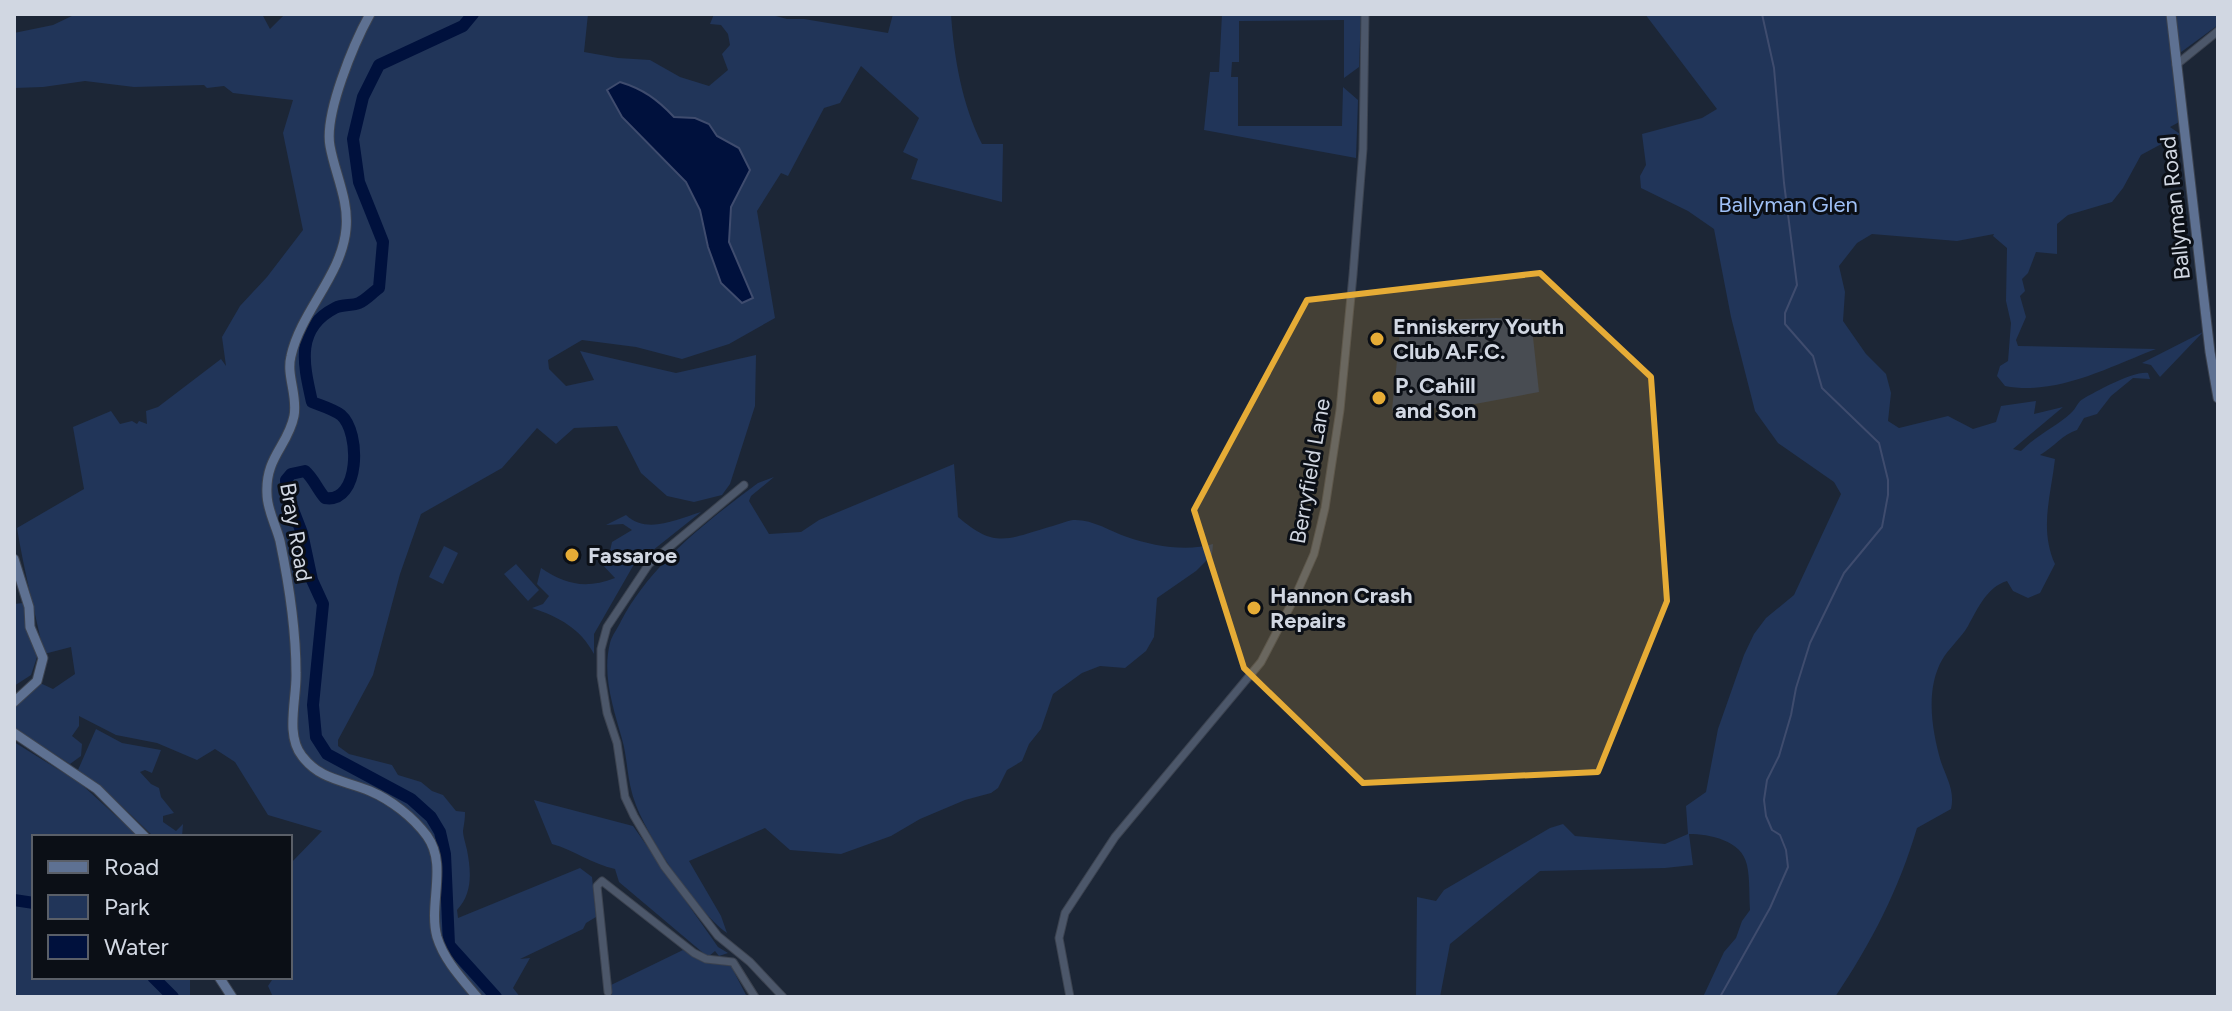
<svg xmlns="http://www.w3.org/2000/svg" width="2232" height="1011" font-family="Figtree,sans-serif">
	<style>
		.green { fill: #213559 }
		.water { fill: #00113d; stroke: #3f4c6e; stroke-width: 2 }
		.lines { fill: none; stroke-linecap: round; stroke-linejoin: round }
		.stream { stroke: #3f4c6e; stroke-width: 2 }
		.river { stroke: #00113d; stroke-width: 12 }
		.street-casing { stroke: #3c4350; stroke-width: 9 }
		.secondary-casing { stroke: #3c4350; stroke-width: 11 }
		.street { stroke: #4c576a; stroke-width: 7 }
		.secondary { stroke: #5e7192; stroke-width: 9 }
		.marked { fill: #e6ac36; fill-opacity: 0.2; stroke: #e6ac36; stroke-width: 6; stroke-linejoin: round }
		.poi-dot { fill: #e6ac36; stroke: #0b0f16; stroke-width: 3 }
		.labels { text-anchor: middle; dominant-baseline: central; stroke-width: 6; stroke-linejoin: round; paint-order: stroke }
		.park-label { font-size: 22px; fill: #9fc0f6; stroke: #0b0f16 }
		.street-label { font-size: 22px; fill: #d1d7e2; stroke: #0b0f16 }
		.poi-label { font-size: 22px; font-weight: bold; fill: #d1d7e2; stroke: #0b0f16; text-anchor: start }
	</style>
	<rect width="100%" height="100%" fill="#1c2636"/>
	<g class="green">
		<path d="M76,14H262L270,29L285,14H588L584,52L618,58L650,60L680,77L709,86L728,70L722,54L730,45L728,34L721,25L710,24L714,14H768L787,19H804L888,33L893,14H951C954,58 962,104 982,144H1003L1002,202L911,179L918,159L903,152L919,118L861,66L840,103L824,108L788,176L781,173L757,211L775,318L729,344L682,359L636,347L582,340L548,360L549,369L566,386L594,380L580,351L676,373L756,355L755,406L730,484L722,495L694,502L667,496L641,473L617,426L574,428L556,444L537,428L502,468L421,514L400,574L373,675L338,740V746L349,754L392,765L398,775L421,782L432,791L443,795L456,811L465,812C465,820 464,824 463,831C463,836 466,845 467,850C471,871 473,893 457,910L458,918L580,868L592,877L596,917L586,923L583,929L520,959L530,958L513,988L520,997H273L268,986L274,977H290V864L322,831L268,815L235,762L215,749L197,760L157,743L116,735L79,716V726L72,736L82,744L81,756L70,764L14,728V701L40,683L53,689L75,674L71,647L44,654C35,612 24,571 17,528L84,489L73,427L111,411L120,424L132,421L137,424L139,421L147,424L146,411L158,407L221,359L226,366L222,337L240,306L267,277L303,230L283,133L293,100L233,93L224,86L207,88L204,85L134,87L85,81L43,87L14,88V33L53,25Z"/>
		<polygon points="1222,14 1361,14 1359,67 1344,78 1344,20 1239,21 1239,62 1232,62 1231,77 1238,77 1238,126 1342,126 1343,87 1358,100 1356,158 1204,130 1210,72 1219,72"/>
		<path d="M1645,14H2218V25L2173,58L2181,121L2170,127L2180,134L2141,155L2123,188L2112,202L2068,215L2057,224V254L2036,252L2028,273L2022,279L2025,291L2020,296L2026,317L2016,340L2018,346L2156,349C2109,367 2056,396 2005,386L1997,376L2000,366L2008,361L2011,323L2006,301L2007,248L1993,236L1994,234L1957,241L1872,234L1857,243L1839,266L1845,292L1843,321L1866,354L1886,374L1891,393L1888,421L1899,428L1948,416L1973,429L1996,422L2001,406L2036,401L2034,414L2063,407L2013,449L2021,451C2038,434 2056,427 2071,413C2076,409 2078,401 2083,399C2097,391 2133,371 2148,373L2150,379L2133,378L2111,396L2097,414L2084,418L2077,430C2063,434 2054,447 2040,455L2055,459C2051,495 2039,529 2055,564L2040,593L2028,598L2013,591L2007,581C1987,587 1978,608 1968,626C1961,638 1949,648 1942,660C1925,690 1932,731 1941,762C1947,779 1955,791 1951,809L1917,828C1899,889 1871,944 1835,997H1703L1724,952L1736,938L1742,921L1750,910C1749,895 1750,879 1747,865C1742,840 1709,834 1689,834L1693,865L1665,868L1540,871L1450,944L1440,997H1416L1417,897L1436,901L1444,890L1550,828L1563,824L1575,836L1665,844L1688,834L1686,806L1706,792L1718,729L1744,655L1754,634L1766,618L1794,595L1841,494L1834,482L1778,443L1755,411L1731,317L1714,229L1688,211L1641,188L1640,176L1646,165L1642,134L1702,118L1717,109Z"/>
		<polygon points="1496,318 1531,319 1539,392 1459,407 1392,410 1401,321"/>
		<polygon points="2203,332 2160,377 2151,365 2142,363"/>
		<path d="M954,464L958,517C994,548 1006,540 1049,527C1057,525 1066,521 1073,520C1092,519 1110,531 1127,537C1153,546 1187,552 1213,544L1212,555L1196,571L1157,598L1154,637L1146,651L1125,668L1100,666L1082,673L1053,694L1041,729L1029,744L1022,761L1007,770L998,788L991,793L965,800L920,819L891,836L841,854L790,850L765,828L689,861L721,916L727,933C695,909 642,831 632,793C627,775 627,756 622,739C613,707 602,675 610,643C612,635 618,628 621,621C651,564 707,521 758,483L774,477L751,496L749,501L769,534L801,532L819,520Z"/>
		<path d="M701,512L633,566L594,634V654C580,628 559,617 532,608L543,604L549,596L537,584L541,568C566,585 586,589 615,578L599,561L610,551L612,542L632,530L623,524L606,525L626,515C647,535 677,519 701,512Z"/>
		<polygon points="444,546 458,553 443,584 429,577"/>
		<polygon points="516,564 539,590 528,601 504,574"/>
		<polygon points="23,603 37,657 31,675 14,686 14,604"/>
		<polygon points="96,729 122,743 161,750 152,773 145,770 140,772 151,784 159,788 161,797 174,813 163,816 163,822 176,831 183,824 182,837 154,837 102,787 78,770"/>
		<polygon points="14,742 80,783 139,837 34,837 34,977 190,977 190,997 14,997"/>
		<path d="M534,800L633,826L718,947L728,953L719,956L715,951L708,957L619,882L615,869C592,864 574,850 552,844Z"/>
		<polygon points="683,950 707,963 731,966 747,997 612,997 611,985"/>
	</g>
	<path class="water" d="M620,82C643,89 657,99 674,117L695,118L709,124L717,136L739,148L750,170L731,207L729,242L753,298L742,303L721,283L708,247L700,210L686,182L622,117L607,90Z"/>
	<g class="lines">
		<polyline class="stream" points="1720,997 1770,908 1788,867 1786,850 1780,835 1772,830 1766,816 1764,800 1767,780 1779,756 1791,715 1796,688 1810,643 1844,573 1882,527 1888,495 1888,480 1879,443 1822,388 1813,356 1785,324 1785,313 1797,285 1784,183 1774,68 1762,14"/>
		<g class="river">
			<path d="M473,14L463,26L379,65L363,97L353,139L359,182L383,242L379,288C373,292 366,300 359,303C352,306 343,304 335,308C294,329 304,366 312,402C322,406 333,409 341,415C361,432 360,504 325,498C317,489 314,479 305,471L291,474L286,480L287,494L302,533L312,580L323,604L313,705L316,737L327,754L411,799L431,817L440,832L445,854L449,945L496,997"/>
			<polyline points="14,900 34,903"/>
			<polyline points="153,977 173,997"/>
		</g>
		<defs>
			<g id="street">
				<polyline points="2176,65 2218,31"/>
				<polyline points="744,485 649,564 607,627 601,649 601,676 607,713 617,743 625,797 634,816 664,866 718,936 750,962 783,997"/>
				<polyline points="608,992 597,886 602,881 694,953 706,959 733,962 755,997"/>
				<polyline points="1070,997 1059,938 1065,913 1115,837 1261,662 1295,597 1314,554 1325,508 1340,410 1353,275 1363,149 1365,14"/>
			</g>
			<g id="secondary">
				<path d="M370,14C354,43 324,114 330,146C335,174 349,200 346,229C342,275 301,311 291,356C286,376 298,395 294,416C288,446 265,457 267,494C267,510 276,525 280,541C289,584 296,629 296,673C297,698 285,735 302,756C320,780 344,780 370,791C391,800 413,817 427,836C448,865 428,904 437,937C444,960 462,979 477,997"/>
				<polyline points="2171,14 2210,352 2218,398"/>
				<polyline points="14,559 29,607 30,627 43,658 37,681 14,702"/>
				<polyline points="14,733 97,789 145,837"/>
				<polyline points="219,977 232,997"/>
			</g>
		</defs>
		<use href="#street" class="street-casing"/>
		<use href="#secondary" class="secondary-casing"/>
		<use href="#street" class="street"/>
		<use href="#secondary" class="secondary"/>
	</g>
	<path class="marked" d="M1540,273L1651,377L1667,601L1598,772L1363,783L1244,668L1194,510L1307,300Z"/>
	<g class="poi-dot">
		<circle cx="1377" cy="339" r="8"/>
		<circle cx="1379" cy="398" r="8"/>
		<circle cx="572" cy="555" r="8"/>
		<circle cx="1254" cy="608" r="8"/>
	</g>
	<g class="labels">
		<g class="park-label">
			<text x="1788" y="204">Ballyman Glen</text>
		</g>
		<g class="street-label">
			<text transform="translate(2175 208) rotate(-96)">Ballyman Road</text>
			<text transform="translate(1310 471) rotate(-80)">Berryfield Lane</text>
			<text transform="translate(296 532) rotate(80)">Bray Road</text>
		</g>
		<g class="poi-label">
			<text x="1393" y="326">Enniskerry Youth<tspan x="1393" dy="25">Club A.F.C.</tspan></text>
			<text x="1395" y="385">P. Cahill<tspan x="1395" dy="25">and Son</tspan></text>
			<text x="588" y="555">Fassaroe</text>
			<text x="1270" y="595">Hannon Crash<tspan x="1270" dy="25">Repairs</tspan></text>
		</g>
	</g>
	<rect width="2232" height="1011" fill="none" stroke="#d1d7e2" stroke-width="32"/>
	<rect x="32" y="835" width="260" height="144" fill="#0b0f16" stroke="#5a5f68" stroke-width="2"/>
	<rect x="48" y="861" width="40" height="12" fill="#5e7192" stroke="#5a5f68" stroke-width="2"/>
	<text x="104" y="875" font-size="24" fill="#d1d7e2">Road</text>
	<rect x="48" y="895" width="40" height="24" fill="#213559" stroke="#5a5f68" stroke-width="2"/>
	<text x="104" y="915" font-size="24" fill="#d1d7e2">Park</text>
	<rect x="48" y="935" width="40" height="24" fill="#00113d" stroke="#5a5f68" stroke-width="2"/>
	<text x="104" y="955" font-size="24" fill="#d1d7e2">Water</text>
</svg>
